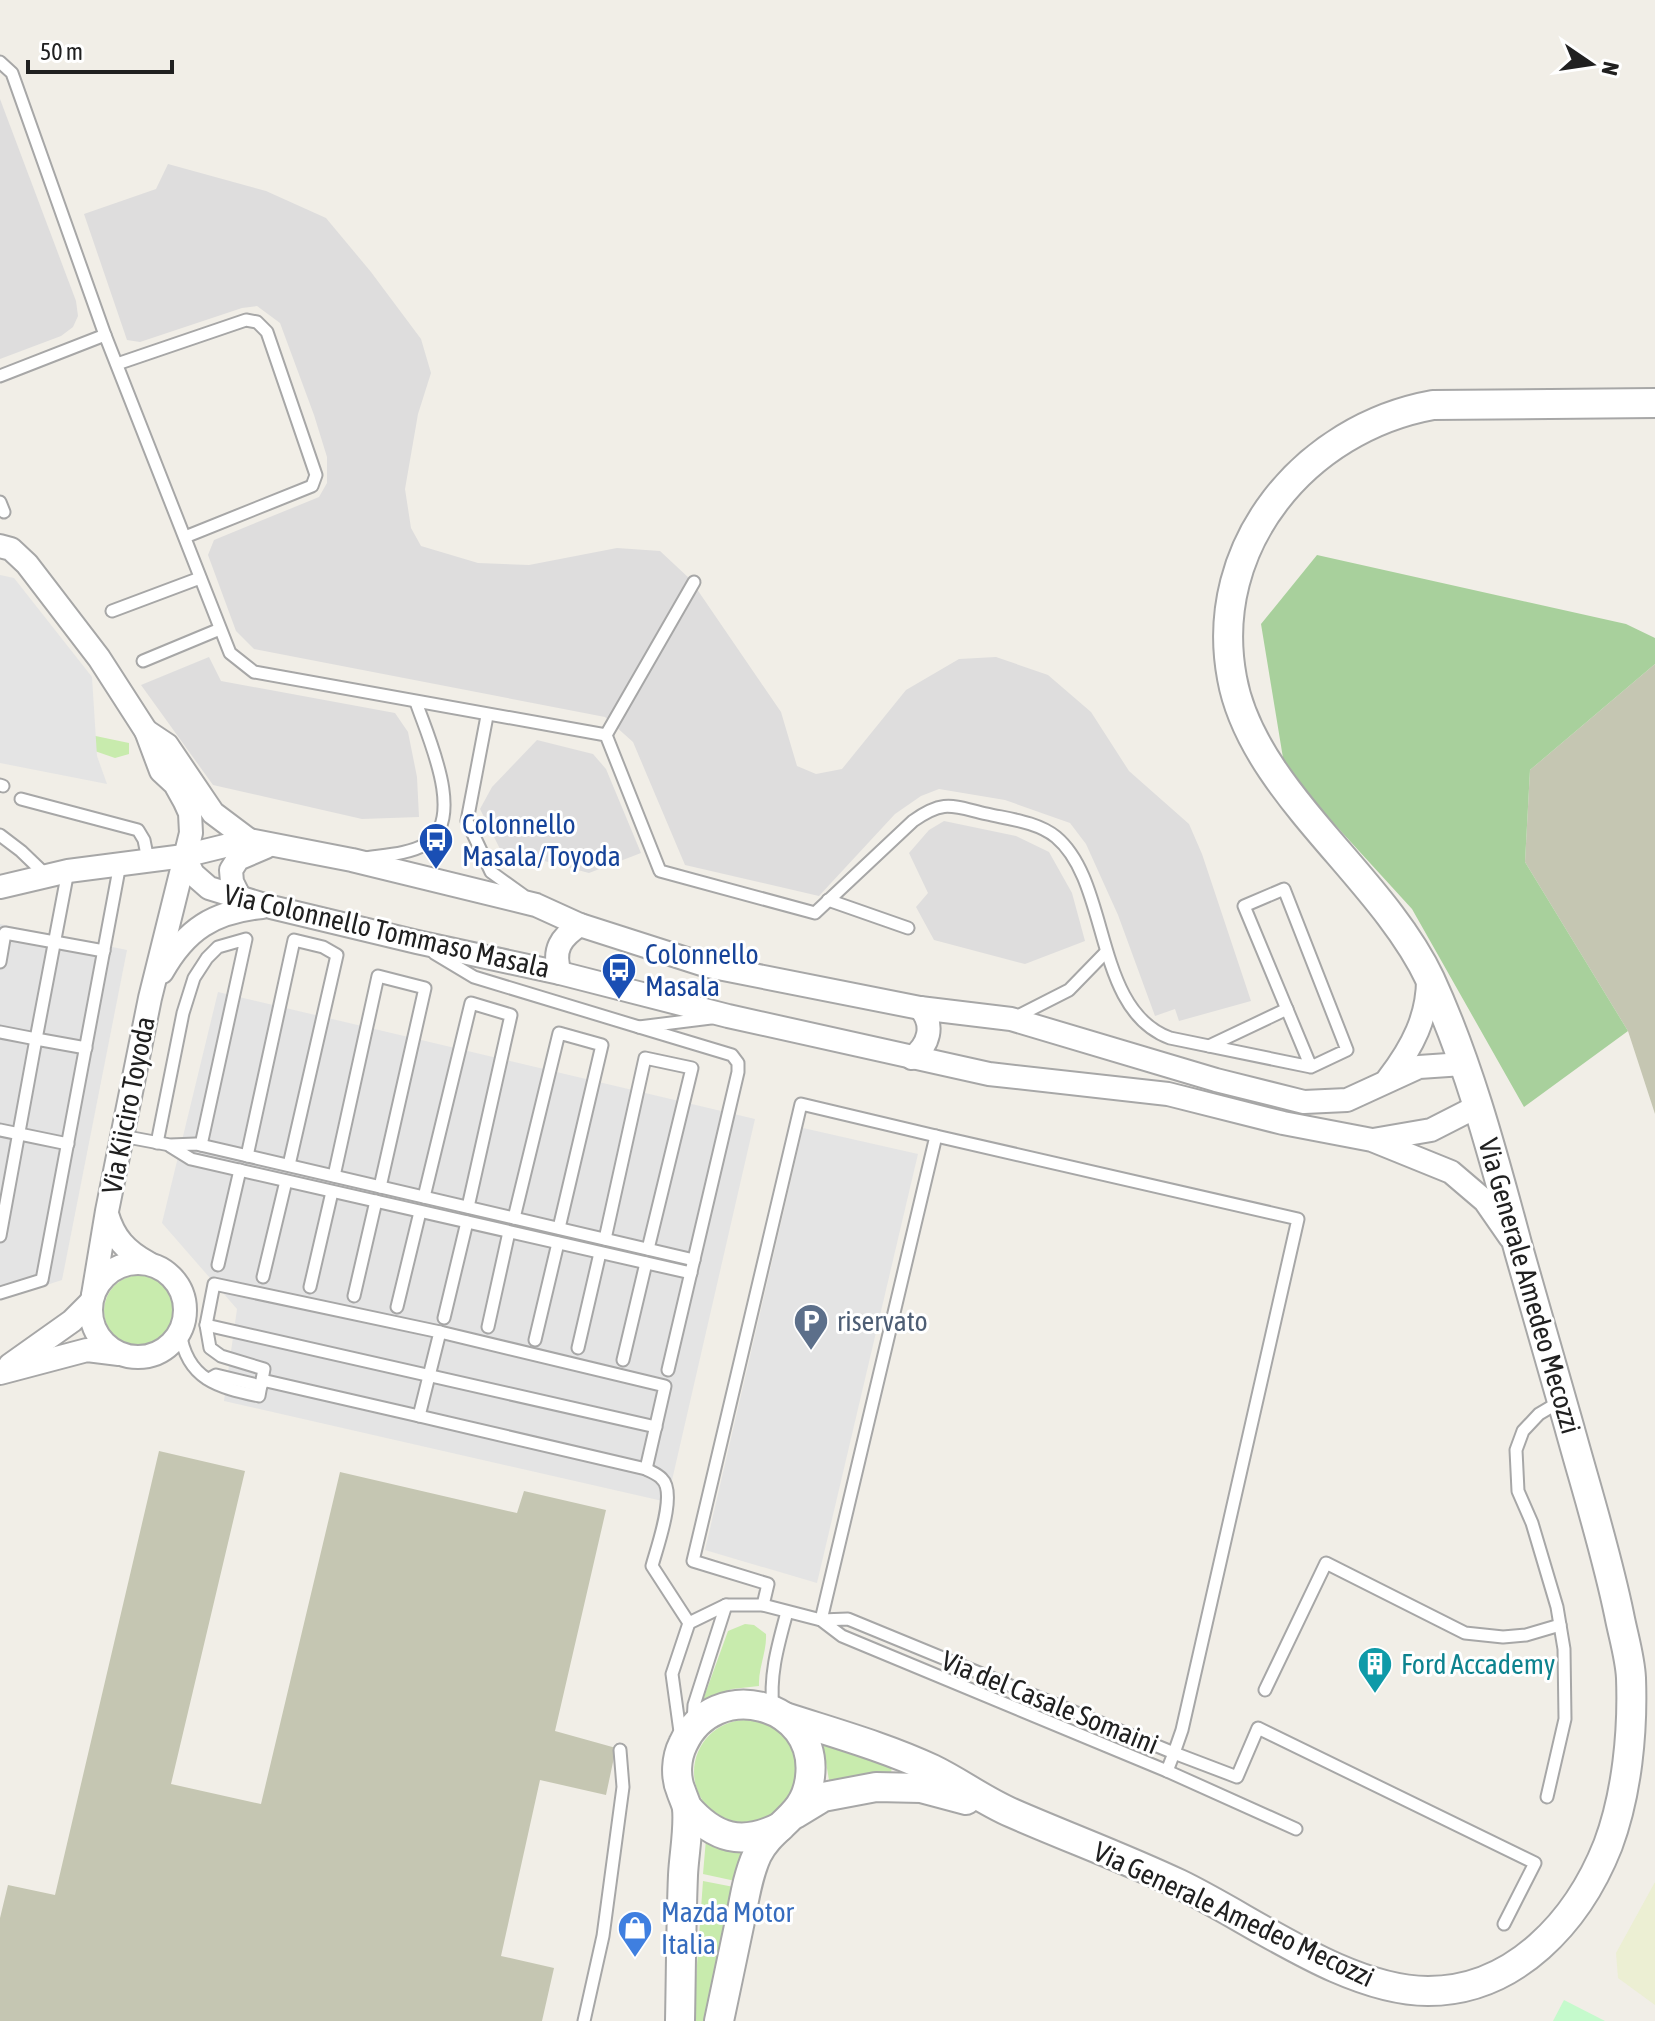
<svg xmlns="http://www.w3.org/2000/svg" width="1655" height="2021" font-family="'Asap Condensed',sans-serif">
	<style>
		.residential { fill: #dedddd }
		.construction { fill: #c5c6b2 }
		.farmland { fill: #ecefd3 }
		.grass { fill: #c8ebad }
		.forest { fill: #a8d09c }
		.park { fill: #c5facc }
		.parking { fill: #e4e4e4 }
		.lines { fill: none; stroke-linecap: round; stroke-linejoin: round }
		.service-casing { stroke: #a7a7a7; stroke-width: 15 }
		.minor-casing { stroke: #a7a7a7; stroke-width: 26 }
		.tertiary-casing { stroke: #a7a7a7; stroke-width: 32 }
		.service { stroke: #fff; stroke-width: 11 }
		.minor { stroke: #fff; stroke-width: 22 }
		.tertiary { stroke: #fff; stroke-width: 28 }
		.labels { text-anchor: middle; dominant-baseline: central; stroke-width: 6; stroke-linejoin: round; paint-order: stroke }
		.transit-label { font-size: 28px; fill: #164399; stroke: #fff; text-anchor: start }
		.street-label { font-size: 28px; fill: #202020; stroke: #fff }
		.service-label { font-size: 28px; fill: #4e5e75; stroke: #fff; text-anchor: start }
		.culture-label { font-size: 28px; fill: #0d838f; stroke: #fff; text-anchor: start }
		.shop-label { font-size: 28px; fill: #366cbe; stroke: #fff; text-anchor: start }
	</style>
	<rect width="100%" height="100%" fill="#f1eee7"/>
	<g class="residential">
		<polygon points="0,99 76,301 78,316 73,327 61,336 0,359"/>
		<polygon points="168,164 266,191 326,218 371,272 421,339 431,373 418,414 405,489 411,528 421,546 478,563 529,565 617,548 660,551 690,579 781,712 797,766 816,774 842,769 906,690 959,659 996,657 1048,675 1091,712 1129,771 1189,824 1202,854 1251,1001 1179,1021 1175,1009 1155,1016 1118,915 1086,844 1070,823 1005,800 939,789 921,796 895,814 819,896 685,865 633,742 605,717 254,649 236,631 208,555 214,540 319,497 327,483 327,457 314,415 280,323 257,306 242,308 140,342 127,340 84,214 156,189"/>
		<polygon points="209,657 221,681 395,713 408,732 417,777 419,817 362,819 213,785 141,685"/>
		<polygon points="537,740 593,754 606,769 641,853 589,873 500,849 480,809 492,787"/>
		<polygon points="944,821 1016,836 1049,852 1072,893 1085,941 1025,964 934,940 916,907 928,893 909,853 929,830"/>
	</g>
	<g class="construction">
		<polygon points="1655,664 1655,1114 1628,1031 1525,862 1530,770"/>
		<polygon points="159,1451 245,1471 171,1784 261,1804 340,1472 517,1513 524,1491 606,1510 555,1731 616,1748 606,1795 540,1780 501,1956 554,1968 542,2021 0,2021 0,1918 8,1885 55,1895"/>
	</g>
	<polygon class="farmland" points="1655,1882 1655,2005 1618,1978 1616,1953"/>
	<g class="grass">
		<polygon points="86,734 129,743 129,754 115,758 89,749"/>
		<circle cx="140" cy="1311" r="36"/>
		<path d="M745,1624L754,1625L766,1634C767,1652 758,1668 759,1686L732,1689L703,1700L728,1631Z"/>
		<circle cx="746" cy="1772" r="52"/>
		<polygon points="826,1739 892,1766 891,1773 830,1786 823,1745"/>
		<polygon points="706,1839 736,1851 745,1851 740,1882 703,1874"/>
		<polygon points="703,1881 739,1888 711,2021 693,2021"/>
	</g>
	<polygon class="forest" points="1317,555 1626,624 1655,638 1655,664 1530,770 1525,862 1628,1031 1524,1107 1412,909 1285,770 1261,624"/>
	<polygon class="park" points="1564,2000 1605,2021 1553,2021"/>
	<g class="parking">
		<polygon points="0,575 14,578 92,677 97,756 107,784 0,763"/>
		<polygon points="0,924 127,950 62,1280 0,1300"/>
		<polygon points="218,992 755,1119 667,1502 224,1401 237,1309 162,1223"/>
		<polygon points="803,1128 918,1154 817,1583 705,1550"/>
	</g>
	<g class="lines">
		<defs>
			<g id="service">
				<path d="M0,62L12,73L105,335L230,653L254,672L606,735L660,871L815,913L913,821C944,799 952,806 987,814C1009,819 1038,822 1056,837C1111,883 1093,1010 1170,1038L1311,1067L1347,1050L1284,889L1244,906L1311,1067"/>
				<polyline points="117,364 246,320 257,322 267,332 316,475 312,486 185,537"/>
				<polyline points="0,376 105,335"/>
				<polyline points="0,502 4,512"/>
				<polyline points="112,611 200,578"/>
				<polyline points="143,661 220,629"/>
				<polyline points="487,716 467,821 491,872 523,895"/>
				<polyline points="606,735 694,582"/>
				<polyline points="0,785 3,786"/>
				<polyline points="21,799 138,830 144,840 148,860"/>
				<polyline points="0,835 21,851 47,876"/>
				<path d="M365,858C384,855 409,854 426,844C467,819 427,735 416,702"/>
				<polyline points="828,900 908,928"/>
				<polyline points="434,953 474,977 639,1027"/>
				<polyline points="0,962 5,933 104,951"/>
				<polyline points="1014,1018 1069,990 1106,952"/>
				<polyline points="0,1032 36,1039 68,871"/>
				<polyline points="1209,1046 1287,1009"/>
				<polyline points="0,1130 68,1144"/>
				<polyline points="122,1136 170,1145 196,1144 694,1260"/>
				<polyline points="936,1136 1298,1219 1182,1730 1174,1753 1237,1777 1258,1728 1535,1863 1504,1924"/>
				<polyline points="157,1143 183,1013 194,978 207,958 218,947 246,939 201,1145"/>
				<polyline points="170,1146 191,1159 691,1273"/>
				<polyline points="247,1156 294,940 323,947 337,955 289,1165"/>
				<polyline points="334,1176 378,976 425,988 380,1187"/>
				<polyline points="424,1197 471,1003 511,1015 468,1207"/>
				<polyline points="514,1218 559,1033 602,1045 559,1228"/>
				<polyline points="0,1236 36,1039 86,1048"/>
				<polyline points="605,1239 645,1058 692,1068 648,1249"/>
				<polyline points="218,1265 240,1170"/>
				<polyline points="263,1277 286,1181"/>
				<polyline points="310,1287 332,1192"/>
				<polyline points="0,1293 42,1280 120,864"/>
				<polyline points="354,1296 376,1201"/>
				<polyline points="397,1307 420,1212"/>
				<polyline points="444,1318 467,1222"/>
				<polyline points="206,1325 656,1427"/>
				<polyline points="488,1327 509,1232"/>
				<path d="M180,1332C187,1380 218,1387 259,1396L264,1369L221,1356L210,1348L206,1325L214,1284L440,1332L419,1416L262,1380"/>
				<polyline points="535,1340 558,1243"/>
				<polyline points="578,1348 600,1253"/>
				<polyline points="623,1360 646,1263"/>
				<polyline points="668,1370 738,1072 738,1063 732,1055 639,1027 711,1018"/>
				<polyline points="209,1379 216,1375 261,1386"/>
				<polyline points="419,1416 646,1469 665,1386 440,1332"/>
				<path d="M646,1469C651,1472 658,1474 662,1479C677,1493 657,1547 652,1566L689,1623"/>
				<polyline points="763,1605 768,1584 693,1561 801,1104 936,1136 821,1620"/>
				<polyline points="1265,1690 1326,1563 1465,1633 1503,1637 1526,1635 1560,1625"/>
				<path d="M773,1710C769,1675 778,1645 787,1612"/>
				<polyline points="693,1723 694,1705 726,1605"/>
				<polyline points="681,1739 672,1674 689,1623 726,1605 763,1605 821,1620 848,1619 1174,1753 1167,1771 842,1636 821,1620"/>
				<polyline points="1167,1771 1296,1829"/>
				<polyline points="1547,1797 1565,1719 1564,1649 1557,1607 1532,1523 1518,1491 1516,1450 1523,1431 1539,1414 1561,1401"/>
				<polyline points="584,2021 603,1936 623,1787 620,1750"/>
			</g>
			<g id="minor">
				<polyline points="0,546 11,549 27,564 99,658 146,731 161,771 175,784 185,802 190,813 191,833 150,998 107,1211 93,1295"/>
				<polyline points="146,731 167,745 213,813 249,840"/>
				<polyline points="184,856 193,874 209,888 271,907 417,942 560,973 728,1016 989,1074 1168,1094 1283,1123 1372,1140 1451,1172 1485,1201 1510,1237"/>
				<polyline points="0,887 68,871 184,856 249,840 352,860 536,905 580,925 708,966 920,1008 1011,1019 1216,1080 1304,1102 1347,1100 1419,1067 1463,1064"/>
				<polyline points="240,898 232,882 231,870 238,859 266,847"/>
				<path d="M162,972C186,929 214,912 262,907"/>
				<path d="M560,973C552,950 561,937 580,925"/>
				<path d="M912,1058C929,1045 935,1025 920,1008"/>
				<path d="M1388,1079C1412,1048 1429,1016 1428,976"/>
				<polyline points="1373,1140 1431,1130 1480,1105"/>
				<path d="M107,1214C114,1238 126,1251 148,1263"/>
				<circle cx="138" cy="1310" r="47"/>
				<polyline points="10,1365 72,1321 91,1302"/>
				<polyline points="0,1373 87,1350 119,1354"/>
			</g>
			<g id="tertiary">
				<path d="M785,1717C834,1733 885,1747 932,1769C959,1782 984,1801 1012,1813C1067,1837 1124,1858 1179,1884C1252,1919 1346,1991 1428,1991C1515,1991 1578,1921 1608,1845C1627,1794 1633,1732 1631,1678C1630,1657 1623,1635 1619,1614C1606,1551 1586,1488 1569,1426C1552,1367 1535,1309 1519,1251C1494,1159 1470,1066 1430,979C1381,875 1252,790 1232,678C1207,545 1306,428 1433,405L1655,403"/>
				<path d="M687,1807C715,1839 742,1846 780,1827"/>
				<polyline points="795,1814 823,1797 876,1787 921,1788 966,1800"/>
				<path d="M680,2021C681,1972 681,1924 683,1875C684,1854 689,1830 687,1808C686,1803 683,1797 681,1791C675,1777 676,1758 683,1744C714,1676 819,1702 810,1777C806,1818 772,1824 757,1855C747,1877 744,1902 739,1926C732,1958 726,1989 719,2021"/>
			</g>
		</defs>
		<use href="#service" class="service-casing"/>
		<use href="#minor" class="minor-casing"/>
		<use href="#tertiary" class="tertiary-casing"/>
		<use href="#service" class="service"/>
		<use href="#minor" class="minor"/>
		<use href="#tertiary" class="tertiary"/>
	</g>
	<defs>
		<symbol id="bus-pin" viewBox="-11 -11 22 30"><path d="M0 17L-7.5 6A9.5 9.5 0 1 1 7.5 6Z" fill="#1a4fb4" stroke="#fff"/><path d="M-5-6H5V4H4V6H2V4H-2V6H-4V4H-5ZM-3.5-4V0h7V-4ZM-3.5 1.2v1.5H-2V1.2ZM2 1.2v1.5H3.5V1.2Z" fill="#fff"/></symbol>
		<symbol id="parking-pin" viewBox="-11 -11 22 30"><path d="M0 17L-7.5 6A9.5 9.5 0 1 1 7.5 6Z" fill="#5c6f8a" stroke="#fff"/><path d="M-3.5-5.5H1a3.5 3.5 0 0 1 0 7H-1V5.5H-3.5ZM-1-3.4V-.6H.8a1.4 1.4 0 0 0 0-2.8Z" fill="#fff"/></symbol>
		<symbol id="building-pin" viewBox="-11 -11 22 30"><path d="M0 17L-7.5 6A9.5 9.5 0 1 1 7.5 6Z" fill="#0f9aa8" stroke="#fff"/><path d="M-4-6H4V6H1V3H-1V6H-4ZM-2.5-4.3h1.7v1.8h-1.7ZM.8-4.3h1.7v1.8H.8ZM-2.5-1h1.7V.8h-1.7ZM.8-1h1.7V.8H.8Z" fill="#fff"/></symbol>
		<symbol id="shop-pin" viewBox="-11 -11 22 30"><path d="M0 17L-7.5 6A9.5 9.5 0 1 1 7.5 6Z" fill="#3f7fe0" stroke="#fff"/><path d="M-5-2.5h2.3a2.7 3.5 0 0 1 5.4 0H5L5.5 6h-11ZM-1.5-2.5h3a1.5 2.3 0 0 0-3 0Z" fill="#fff"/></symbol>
	</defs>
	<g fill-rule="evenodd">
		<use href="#bus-pin" x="416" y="820" width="40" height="54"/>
		<use href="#bus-pin" x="599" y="950" width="40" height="54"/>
		<use href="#parking-pin" x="791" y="1301" width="40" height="54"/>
		<use href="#building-pin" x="1355" y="1644" width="40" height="54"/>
		<use href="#shop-pin" x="615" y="1908" width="40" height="54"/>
	</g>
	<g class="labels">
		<g class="transit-label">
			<text x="462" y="824">Colonnello<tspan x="462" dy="32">Masala/Toyoda</tspan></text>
			<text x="645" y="954">Colonnello<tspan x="645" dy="32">Masala</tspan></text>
		</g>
		<g class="street-label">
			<text transform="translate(387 931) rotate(13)">Via Colonnello Tommaso Masala</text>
			<text transform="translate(128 1105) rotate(-79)">Via Kiiciro Toyoda</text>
			<text transform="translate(1530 1286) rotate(74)">Via Generale Amedeo Mecozzi</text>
			<text transform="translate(1050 1702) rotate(22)">Via del Casale Somaini</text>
			<text transform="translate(1234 1914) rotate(25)">Via Generale Amedeo Mecozzi</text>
		</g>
		<g class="service-label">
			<text x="837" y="1321">riservato</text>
		</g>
		<g class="culture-label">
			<text x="1401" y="1664">Ford Accademy</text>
		</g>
		<g class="shop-label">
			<text x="661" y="1912">Mazda Motor<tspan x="661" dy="32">Italia</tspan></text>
		</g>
	</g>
	<g transform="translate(1591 64) rotate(103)" stroke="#ffffff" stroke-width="6" paint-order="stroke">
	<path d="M0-6L14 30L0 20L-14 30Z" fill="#202020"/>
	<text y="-12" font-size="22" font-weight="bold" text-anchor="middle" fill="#202020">N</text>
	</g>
	<path d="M28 60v12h144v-12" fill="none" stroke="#202020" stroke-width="4"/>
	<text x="40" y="60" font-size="24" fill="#202020" stroke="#ffffff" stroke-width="6" paint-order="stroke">50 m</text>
</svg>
